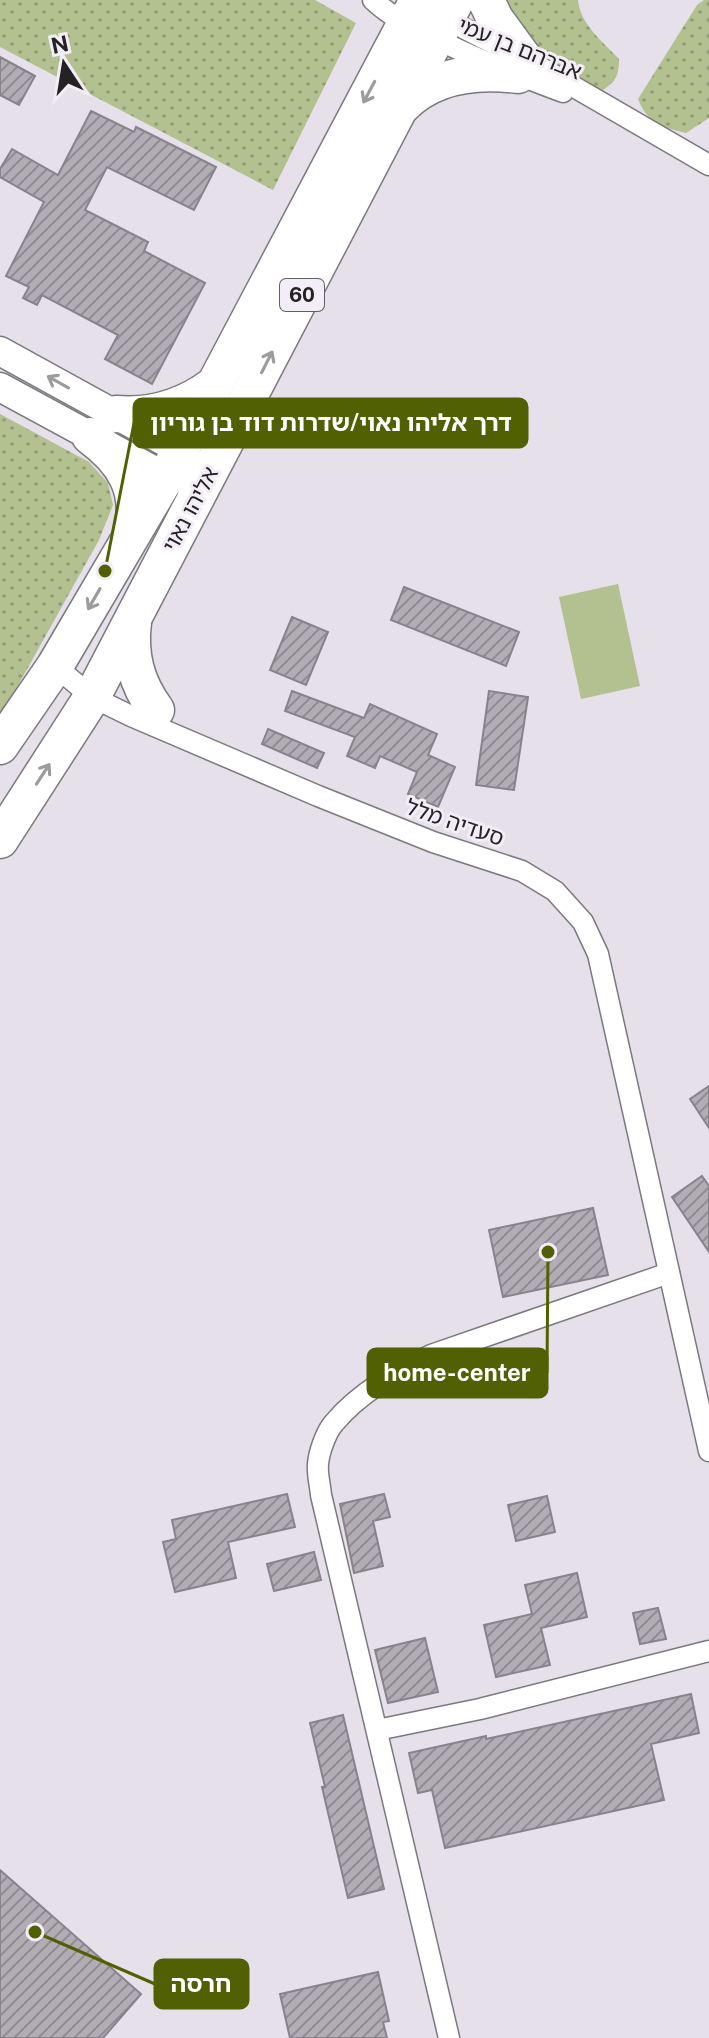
<svg xmlns="http://www.w3.org/2000/svg" width="709" height="2038" font-family="'Public Sans','Noto Sans Hebrew',sans-serif">
	<style>
		.green { fill: url(#green-dots) }
		.pitch { fill: #b3c08f }
		.building { fill: url(#building-hatch); stroke: #88838b; stroke-width: 2 }
		.lines { fill: none; stroke-linecap: round; stroke-linejoin: round }
		.street-casing { stroke: #7c787f; stroke-width: 23 }
		.secondary-casing { stroke: #7c787f; stroke-width: 31 }
		.highway-casing { stroke: #7c787f; stroke-width: 39 }
		.street { stroke: #fff; stroke-width: 20 }
		.secondary { stroke: #fff; stroke-width: 28 }
		.highway { stroke: #fff; stroke-width: 36 }
		.oneway { stroke: #9c9c9d }
		.labels { text-anchor: middle; dominant-baseline: central; stroke-width: 6; stroke-linejoin: round; paint-order: stroke }
		.shield { fill: #f2edf6; stroke: #625f64; stroke-width: 2 }
		.shield-label { font-size: 20px; font-weight: bold; fill: #242225 }
		.street-label { font-size: 22px; fill: #242225; stroke: #f2edf6 }
		.leader { fill: none; stroke: #516003; stroke-width: 3 }
		.callout-dot { fill: #516003; stroke: #f2edf6; stroke-width: 3 }
		.callout { fill: #516003; stroke: #516003; stroke-width: 3 }
		.callout-label { font-size: 24px; text-anchor: middle; font-weight: bold; fill: #fff }
	</style>
	<defs>
		<pattern id="green-dots" width="8" height="8" patternUnits="userSpaceOnUse" patternTransform="scale(2)"><rect width="8" height="8" fill="#b3c08f"/><path d="M2 2h.1M6 6h.1" fill="none" stroke="#919c75" stroke-width="1.8" stroke-linecap="round"/></pattern>
		<pattern id="building-hatch" width="6" height="6" patternUnits="userSpaceOnUse" patternTransform="scale(2)"><rect width="6" height="6" fill="#b2adb5"/><path d="M-1 1l2-2M0 6l6-6M5 7l2-2" fill="none" stroke="#918c93"/></pattern>
	</defs>
	<rect width="100%" height="100%" fill="#e5e0e9"/>
	<g class="green">
		<polygon points="0,0 315,0 356,23 273,190 0,47"/>
		<path d="M501,0H578C580,24 603,42 619,59C619,79 614,83 597,94L521,46Z"/>
		<path d="M704,0H709V118L686,133C662,127 647,123 638,99L697,5Z"/>
		<polygon points="0,414 89,462 108,483 113,505 99,540 16,689 0,712"/>
	</g>
	<polygon class="pitch" points="618,584 640,686 581,699 559,597"/>
	<g class="building">
		<polygon points="0,57 35,76 19,105 0,95"/>
		<polygon points="91,111 134,132 136,127 216,167 194,210 107,167 85,210 148,242 144,251 205,283 152,384 105,359 118,335 42,295 37,305 23,298 29,287 6,276 44,202 0,177 0,169 12,149 58,175"/>
		<polygon points="404,587 519,632 506,666 391,620"/>
		<polygon points="292,617 328,632 306,685 270,670"/>
		<polygon points="292,691 364,718 370,704 437,734 428,755 455,767 438,807 408,794 417,772 380,756 375,768 347,756 355,737 285,711"/>
		<polygon points="489,691 528,697 514,790 476,785"/>
		<polygon points="268,729 324,753 317,768 262,744"/>
		<polygon points="709,1086 709,1128 690,1099"/>
		<polygon points="702,1176 709,1186 709,1252 672,1197"/>
		<polygon points="593,1208 608,1275 503,1297 489,1230"/>
		<polygon points="287,1494 295,1527 228,1542 236,1578 175,1592 163,1542 176,1539 172,1520"/>
		<polygon points="384,1494 390,1517 373,1521 383,1566 354,1573 340,1504"/>
		<polygon points="547,1496 555,1532 516,1541 508,1505"/>
		<polygon points="314,1552 321,1580 274,1591 267,1564"/>
		<polygon points="577,1573 587,1617 541,1628 550,1665 496,1677 484,1625 532,1614 525,1585"/>
		<polygon points="658,1608 666,1639 640,1644 633,1613"/>
		<polygon points="425,1638 438,1692 388,1703 375,1650"/>
		<polygon points="691,1694 699,1733 651,1744 664,1800 445,1848 432,1790 418,1793 409,1753 486,1736 486,1739"/>
		<polygon points="343,1715 384,1889 348,1898 322,1787 325,1787 310,1723"/>
		<polygon points="0,1870 141,1994 103,2038 0,2038"/>
		<polygon points="378,1972 389,2021 383,2022 387,2038 290,2038 280,1994"/>
	</g>
	<g class="lines">
		<defs>
			<g id="street">
				<path d="M373,0C390,16 410,26 431,36C473,58 518,75 563,92"/>
				<polyline points="440,16 545,70 709,165"/>
				<polyline points="55,666 92,697 131,716 318,796 433,842 522,871 555,891 583,922 598,954 709,1451"/>
				<polyline points="377,1730 480,1709 709,1651"/>
				<path d="M449,2038L321,1495C320,1484 317,1474 318,1464C319,1452 326,1432 334,1423C359,1393 396,1372 431,1355L669,1273"/>
			</g>
			<g id="secondary">
				<polyline points="0,351 180,450 192,465"/>
				<polyline points="0,387 166,477 185,479"/>
			</g>
			<g id="highway">
				<polyline points="486,0 495,19 525,60"/>
				<path d="M402,106C432,75 477,70 518,75"/>
				<path d="M116,414C152,417 186,406 214,385"/>
				<path d="M90,436C124,461 142,490 132,532"/>
				<path d="M133,622C129,655 136,683 156,710"/>
				<polyline points="0,746 55,666 166,477 418,0"/>
				<polyline points="0,840 92,697 456,0"/>
			</g>
		</defs>
		<use href="#street" class="street-casing"/>
		<use href="#secondary" class="secondary-casing"/>
		<use href="#highway" class="highway-casing"/>
		<use href="#street" class="street"/>
		<use href="#secondary" class="secondary"/>
		<use href="#highway" class="highway"/>
	</g>
	<defs><path id="oneway-shaft" d="M-6 0H5M1.5-3L5.5 0L1.5 3" fill="none" stroke-width="1.6" stroke-linecap="round" stroke-linejoin="round" transform="scale(2)"/></defs>
	<g class="oneway">
		<use href="#oneway-shaft" transform="translate(369 92) rotate(118)"/>
		<use href="#oneway-shaft" transform="translate(267 362) rotate(-63)"/>
		<use href="#oneway-shaft" transform="translate(58 382) rotate(-151)"/>
		<use href="#oneway-shaft" transform="translate(94 599) rotate(120)"/>
		<use href="#oneway-shaft" transform="translate(43 774) rotate(-57)"/>
	</g>
	<g class="labels">
		<rect class="shield" x="280" y="279" width="44" height="32" rx="6"/>
		<g class="shield-label">
			<text x="302" y="295">60</text>
		</g>
		<g class="street-label">
			<text transform="translate(520 48) rotate(22)">אברהם בן עמי</text>
			<text transform="translate(190 509) rotate(-62)">אליהו נאוי</text>
			<text transform="translate(455 822) rotate(19)">סעדיה מלל</text>
		</g>
	</g>
	<path class="leader" d="M105 571L134 423M548 1252L547 1373M35 1932L155 1984"/>
	<g class="callout-dot">
		<circle cx="105" cy="571" r="8"/>
		<circle cx="548" cy="1252" r="8"/>
		<circle cx="35" cy="1932" r="8"/>
	</g>
	<g class="callout">
		<rect x="134" y="399" width="393" height="48" rx="8"/>
		<rect x="368" y="1349" width="179" height="48" rx="8"/>
		<rect x="155" y="1960" width="93" height="48" rx="8"/>
	</g>
	<g class="callout-label">
		<text x="331" y="431">דרך אליהו נאוי/שדרות דוד בן גוריון</text>
		<text x="457" y="1381">home-center</text>
		<text x="201" y="1992">חרסה</text>
	</g>
	<g transform="translate(64 64) rotate(348)" stroke="#f2edf6" stroke-width="6" paint-order="stroke">
	<path d="M0-6L14 30L0 20L-14 30Z" fill="#242225"/>
	<text y="-12" font-size="22" font-weight="bold" text-anchor="middle" fill="#242225">N</text>
	</g>
</svg>
